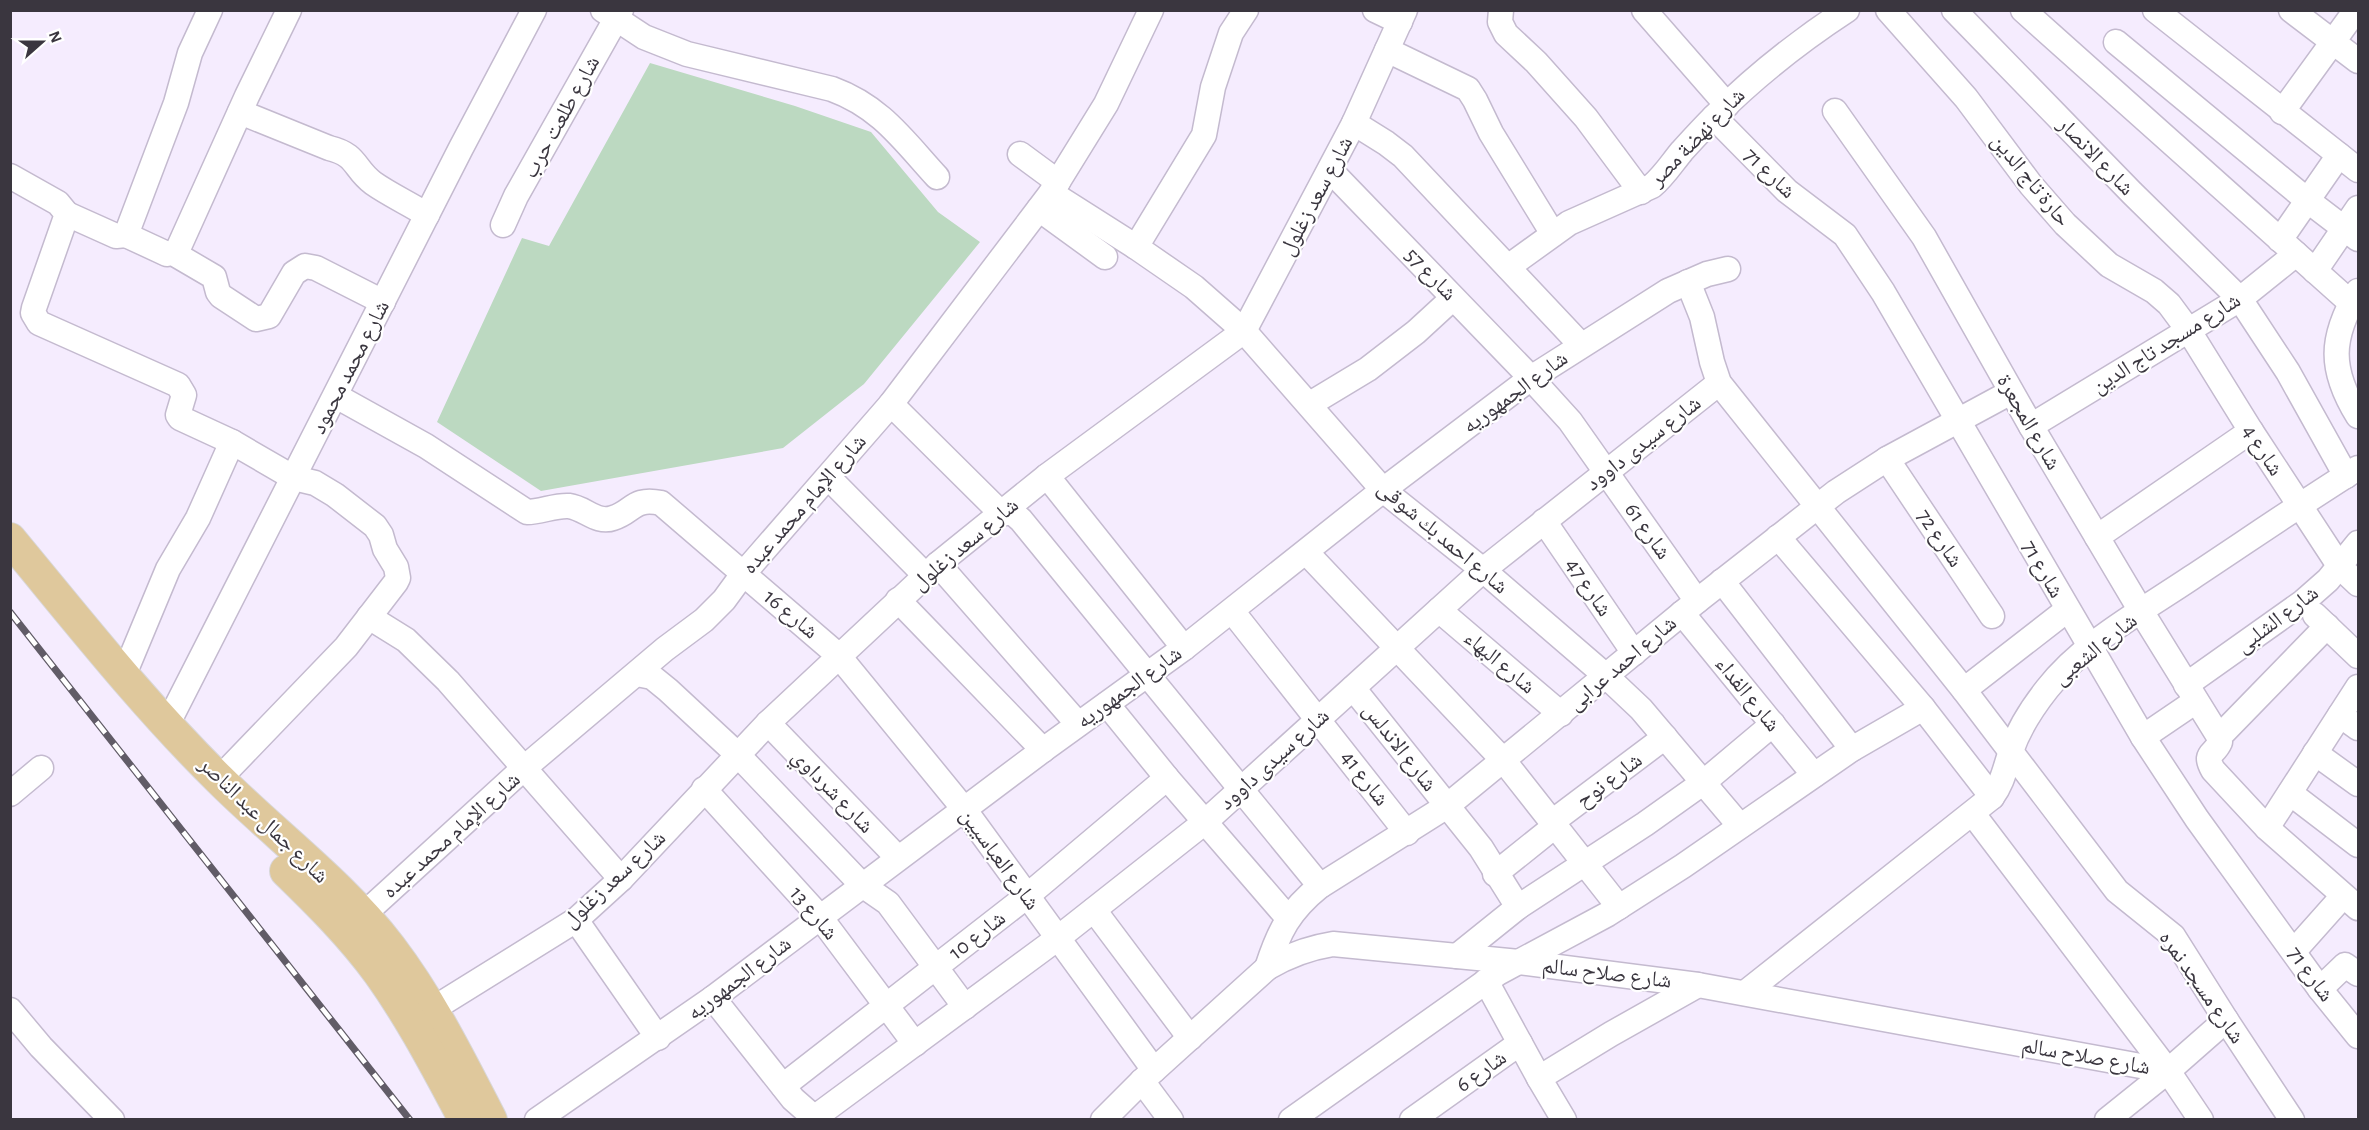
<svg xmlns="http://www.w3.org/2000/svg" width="2369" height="1130" font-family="'Alegreya Sans','Noto Naskh Arabic',sans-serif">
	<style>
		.green { fill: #bcd9c1 }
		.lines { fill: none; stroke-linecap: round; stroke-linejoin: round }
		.minor-casing { stroke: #c4bacf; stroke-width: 27 }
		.major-casing { stroke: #d8d7d9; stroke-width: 34 }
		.minor { stroke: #fff; stroke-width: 24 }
		.major { stroke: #dfc89c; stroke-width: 32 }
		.rail-casing { stroke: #615c67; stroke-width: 7 }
		.rail { stroke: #fff; stroke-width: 4.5; stroke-dasharray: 14; stroke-linecap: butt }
		.labels { text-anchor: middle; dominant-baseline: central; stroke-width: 4.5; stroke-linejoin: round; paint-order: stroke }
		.street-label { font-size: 22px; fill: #3a363f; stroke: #fff }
	</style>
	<rect width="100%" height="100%" fill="#f5ecfe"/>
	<polygon class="green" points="650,63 795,106 871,132 938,212 980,242 864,384 783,448 541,491 437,422 522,238 549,246"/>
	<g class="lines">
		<defs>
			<g id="minor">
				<polyline points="210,10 190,53 176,103 126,235 167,254 173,253 214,277 218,292 221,296 256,319 269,316 294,273 305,266 316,268 383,302"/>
				<path d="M603,10L644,37L687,54L832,89C881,107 903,140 937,177"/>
				<polyline points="1375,10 1400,22"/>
				<polyline points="1501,10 1500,22 1506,34 1536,62 1586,118 1641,192"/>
				<polyline points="1644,10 1727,105"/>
				<polyline points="1888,10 1966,98 2031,185 2065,224 2109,265 2154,291 2169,304 2189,331 2251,431 2340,567 2358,584"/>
				<polyline points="1954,10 2132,193 2240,299 2288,372 2346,476"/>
				<polyline points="2023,10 2351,303"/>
				<polyline points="2155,10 2358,170"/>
				<polyline points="2291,10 2358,61"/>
				<polyline points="2116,42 2307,200 2358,239"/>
				<polyline points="1387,50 1468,89 1475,100 1491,133 1553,234"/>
				<polyline points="1835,111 1924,237 2031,426 2141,611 2219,737"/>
				<path d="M240,112L329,148C358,155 353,168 373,183C390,195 410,204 427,215"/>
				<polyline points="2282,112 2356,10"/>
				<polyline points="1714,117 1787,191 1845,235 1883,292 2143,737 2197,819 2320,989 2358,1036"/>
				<polyline points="1354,123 1386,143 1403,156 1581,345"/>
				<polyline points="1020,154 1058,182"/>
				<polyline points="1330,170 1531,378 1570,421 1697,601"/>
				<polyline points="10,176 58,203 67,214 34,308 33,313 39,323 178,385 184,395 178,415 180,418 232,442"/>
				<polyline points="1051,193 1136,247 1194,287 1244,331 1383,490 1483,570 1606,676 1641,709 1740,826"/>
				<polyline points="1039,209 1105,257"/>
				<polyline points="67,214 116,236 126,235"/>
				<polyline points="503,225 516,196 621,10"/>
				<polyline points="2280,240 2339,155"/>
				<polyline points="1136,247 1204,135 1213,87 1231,33 1246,10"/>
				<polyline points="173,253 178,249 247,96 289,10"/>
				<path d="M1508,267L1569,223L1652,186C1664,176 1672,163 1682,151C1692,140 1703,128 1714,117C1755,76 1798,42 1847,10"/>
				<polyline points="2315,271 2358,208"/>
				<polyline points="1688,282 1702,317 1712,362 1719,383 1964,690 2117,891 2173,936 2226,1020 2292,1120"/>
				<path d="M2358,291C2330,338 2329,369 2358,416"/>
				<path d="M336,396L426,446L527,512C541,512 555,505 569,506C585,508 597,524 613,518C633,512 633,497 661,503L838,655L964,809L1154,1070"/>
				<polyline points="891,404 1001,513 1013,513 1021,520 1320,886"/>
				<polyline points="1310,404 1368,369 1416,332 1453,298"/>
				<polyline points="2031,426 2240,299 2296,254"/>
				<polyline points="1887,459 1992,616"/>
				<polyline points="1047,476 1184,648"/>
				<polyline points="828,477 925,575"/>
				<polyline points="1544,521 1634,653"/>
				<polyline points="1778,537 1923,708 1992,797"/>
				<polyline points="2097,537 2251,431"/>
				<polyline points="1306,552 1504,761 1619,907"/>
				<polyline points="938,564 1078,724"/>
				<polyline points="1722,581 1852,749"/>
				<polyline points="898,600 1043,750"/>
				<polyline points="1439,610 1561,714"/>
				<polyline points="1232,611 1407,833"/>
				<polyline points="1682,613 1814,775"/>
				<polyline points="2315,615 2358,656"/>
				<polyline points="369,617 406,640 448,681 621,879"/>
				<path d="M2327,626L2219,737L2220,742C2214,756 2203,752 2213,770L2267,828L2358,908"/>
				<polyline points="637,674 652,677 668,690 737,754 862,885 888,903 965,1007"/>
				<polyline points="123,677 168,569 198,518 232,442 294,478 315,483 335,495 375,526 381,535 385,549 396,567 398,578 396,582 346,647 219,779"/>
				<polyline points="2186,685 2303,602 2328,580 2358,543"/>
				<polyline points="1353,688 1481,848 1518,907"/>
				<polyline points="1964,690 2067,610"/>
				<polyline points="1107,704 1167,778 1288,918"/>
				<polyline points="2340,715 2358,728"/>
				<polyline points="768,723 898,858"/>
				<polyline points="167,725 461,148 534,10"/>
				<polyline points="2143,737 2196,701"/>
				<polyline points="2315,753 2358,784"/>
				<polyline points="704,789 820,917 915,1044"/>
				<polyline points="2290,793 2358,845"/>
				<polyline points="10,794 41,768"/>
				<polyline points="1973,814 2168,1071 2201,1120"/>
				<polyline points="1552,822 1665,737"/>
				<polyline points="2267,828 2358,687"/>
				<polyline points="1495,874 1555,826"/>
				<polyline points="1094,910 1190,1038"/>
				<polyline points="363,915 523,769 665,649 704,620 724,600 743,574 891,404 1051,193 1106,104 1151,10"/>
				<polyline points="576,920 658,1038"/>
				<polyline points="2294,951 2343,896"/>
				<polyline points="1457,956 1518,907 1645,824 1704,782 1773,724"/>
				<path d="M1267,968C1279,931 1289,911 1320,886L1447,806L1697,601L1836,492L1887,459L2011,392"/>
				<polyline points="1486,981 1539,1078"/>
				<polyline points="2320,989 2345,965 2358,974"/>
				<path d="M1745,993L1992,797C2003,782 2005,768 2011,751C2019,728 2032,708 2047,689C2084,642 2142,611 2191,578C2247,541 2302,503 2358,468"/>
				<polyline points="713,998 793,1099 817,1120"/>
				<polyline points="433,1009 576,920 621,879 768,723 938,564 1047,476 1244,331 1354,123 1405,10"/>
				<polyline points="10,1010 41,1047 112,1120"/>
				<polyline points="1142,1081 1171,1120"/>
				<polyline points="783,1086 1027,896 1167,778"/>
				<polyline points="814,1118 1058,938 1205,822 1483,570 1719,383"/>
				<polyline points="537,1120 713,998 1043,750 1184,648 1383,490 1531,378 1668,291 1707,274 1728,269"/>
				<path d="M1103,1120L1142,1081L1267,968C1289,955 1308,948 1333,944L1519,962L1698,985L2168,1071"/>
				<polyline points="1291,1120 1498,973 1608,914 1683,866 1852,749 1923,708"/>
				<polyline points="1412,1120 1520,1043"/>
				<polyline points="1564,1120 1539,1078 1611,1034 1698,985"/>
				<polyline points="2107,1120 2168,1071 2226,1020"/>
			</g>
			<g id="major">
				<path d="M10,539C78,621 143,704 219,779C275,835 342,884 390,947C431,1001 460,1060 491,1120"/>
				<path d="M286,871C319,903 352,936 379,973C412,1019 438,1070 465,1120"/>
			</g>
		</defs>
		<use href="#minor" class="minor-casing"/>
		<use href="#major" class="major-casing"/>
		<use href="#minor" class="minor"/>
		<use href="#major" class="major"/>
		<defs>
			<polyline id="rail" points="10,612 410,1120"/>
		</defs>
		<use href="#rail" class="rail-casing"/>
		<use href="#rail" class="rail"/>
	</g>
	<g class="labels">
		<g class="street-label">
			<text transform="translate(561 117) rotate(-61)">شارع طلعت حرب</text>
			<text transform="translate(1697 137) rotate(-46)">شارع نهضة مصر</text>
			<text transform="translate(2096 156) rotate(46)">شارع الانصار</text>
			<text transform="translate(1770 173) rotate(44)">شارع 71</text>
			<text transform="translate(2031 180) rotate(51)">حارة تاج الدين</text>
			<text transform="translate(1316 196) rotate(-62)">شارع سعد زغلول</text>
			<text transform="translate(1431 274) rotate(46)">شارع 57</text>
			<text transform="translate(2166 343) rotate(-32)">شارع مسجد تاج الدين</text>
			<text transform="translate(350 367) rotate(-63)">شارع محمد محمود</text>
			<text transform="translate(1515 392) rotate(-36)">شارع الجمهوريه</text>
			<text transform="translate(2029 422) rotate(60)">شارع المجعرة</text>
			<text transform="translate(1643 443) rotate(-38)">شارع سيدى داوود</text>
			<text transform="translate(2263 450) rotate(57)">شارع 4</text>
			<text transform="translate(804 504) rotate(-49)">شارع الإمام محمد عبده</text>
			<text transform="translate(1648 531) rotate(55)">شارع 61</text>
			<text transform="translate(1443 537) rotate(40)">شارع احمد بك شوقى</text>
			<text transform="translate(1940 538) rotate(56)">شارع 72</text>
			<text transform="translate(965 544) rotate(-40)">شارع سعد زغلول</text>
			<text transform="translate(2043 569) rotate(60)">شارع 71</text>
			<text transform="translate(1589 587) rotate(56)">شارع 47</text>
			<text transform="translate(791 614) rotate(40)">شارع 16</text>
			<text transform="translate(2277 619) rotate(-37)">شارع الشلبى</text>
			<text transform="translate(2095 649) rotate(-39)">شارع الشعبى</text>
			<text transform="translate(1500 662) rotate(40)">شارع البهاء</text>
			<text transform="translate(1622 663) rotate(-40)">شارع احمد عرابى</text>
			<text transform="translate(1129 687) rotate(-36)">شارع الجمهوريه</text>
			<text transform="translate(1748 694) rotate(51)">شارع الفداء</text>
			<text transform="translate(1400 747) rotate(52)">شارع الاندلس</text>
			<text transform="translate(1274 759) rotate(-42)">شارع سيدى داوود</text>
			<text transform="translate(1365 778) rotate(52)">شارع 41</text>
			<text transform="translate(1609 780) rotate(-37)">شارع نوح</text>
			<text transform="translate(833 791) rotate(46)">شارع شرداوي</text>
			<text transform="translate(264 820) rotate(44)">شارع جمال عبد الناصر</text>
			<text transform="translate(451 835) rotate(-42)">شارع الإمام محمد عبده</text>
			<text transform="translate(1000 859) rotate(54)">شارع العباسيين</text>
			<text transform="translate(614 879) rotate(-43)">شارع سعد زغلول</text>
			<text transform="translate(814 913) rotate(50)">شارع 13</text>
			<text transform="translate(977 935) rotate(-38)">شارع 10</text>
			<text transform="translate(1607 973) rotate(7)">شارع صلاح سالم</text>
			<text transform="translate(2311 974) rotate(54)">شارع 71</text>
			<text transform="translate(739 978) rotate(-37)">شارع الجمهوريه</text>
			<text transform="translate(2202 987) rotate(55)">شارع مسجد نمره</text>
			<text transform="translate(2086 1056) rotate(10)">شارع صلاح سالم</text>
			<text transform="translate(1481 1071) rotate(-35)">شارع 6</text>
		</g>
	</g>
	<rect width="2369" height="1130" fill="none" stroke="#3a363f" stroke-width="24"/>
	<g transform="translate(42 42) rotate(69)" stroke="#ffffff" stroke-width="4.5" paint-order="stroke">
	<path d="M0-4.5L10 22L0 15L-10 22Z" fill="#3a363f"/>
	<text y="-9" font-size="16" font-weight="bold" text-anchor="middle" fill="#3a363f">N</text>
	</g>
</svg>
